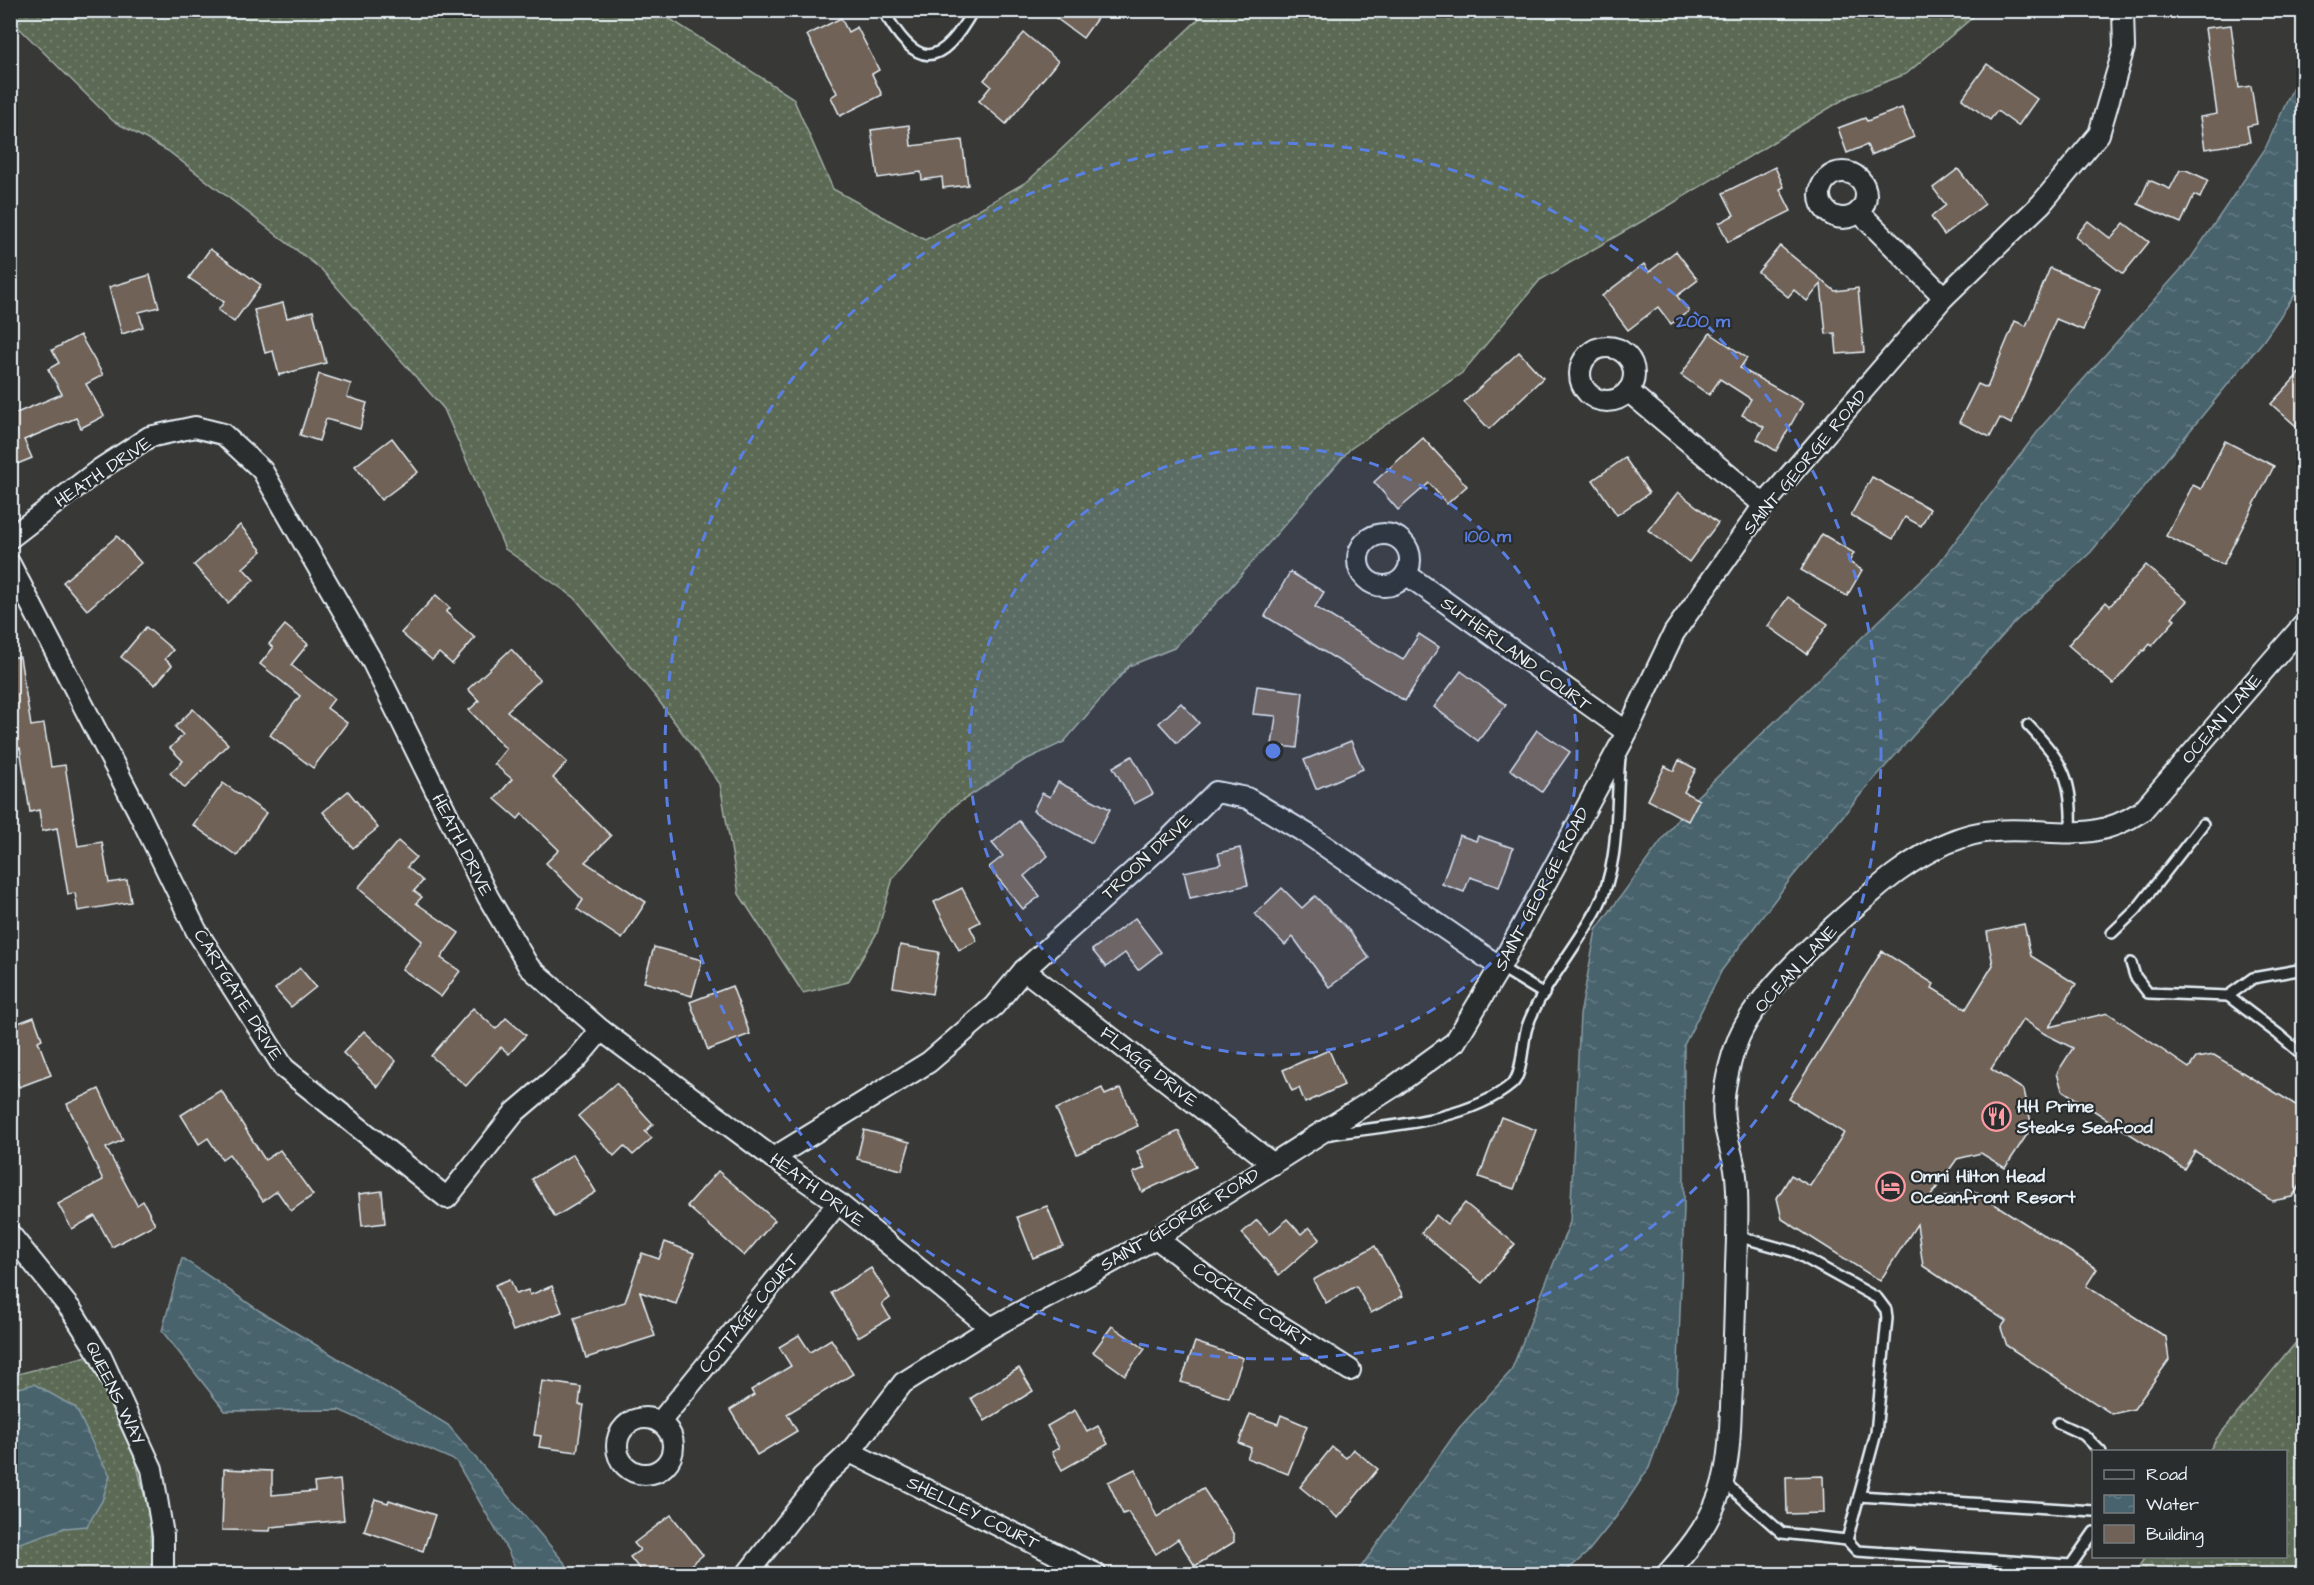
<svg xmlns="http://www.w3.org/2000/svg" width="2314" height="1585" font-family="'Architects Daughter',sans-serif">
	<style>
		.grass { fill: url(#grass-dots); stroke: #a2aea6; stroke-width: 1.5 }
		.water { fill: url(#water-ripples); stroke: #889ca5; stroke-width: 1.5 }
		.building { fill: #706257; stroke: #e8f1f8; stroke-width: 1.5 }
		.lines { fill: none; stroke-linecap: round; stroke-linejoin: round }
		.service-casing { stroke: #e8f1f8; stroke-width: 14 }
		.minor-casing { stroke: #e8f1f8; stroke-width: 24 }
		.service { stroke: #2a2d2e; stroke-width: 9 }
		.minor { stroke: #2a2d2e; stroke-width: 20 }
		.ring { fill: none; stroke: #5a7fe2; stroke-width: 3; stroke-dasharray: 10 8 }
		.labels { text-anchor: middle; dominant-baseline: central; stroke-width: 4.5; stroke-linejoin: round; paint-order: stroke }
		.street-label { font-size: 18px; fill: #e8f1f8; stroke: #2a2d2e }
		.poi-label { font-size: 18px; font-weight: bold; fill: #e8f1f8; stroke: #2a2d2e; text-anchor: start }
		.centre { fill: #5a7fe2; stroke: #2a2d2e; stroke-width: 3 }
		.ring-label { font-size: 18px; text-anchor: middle; font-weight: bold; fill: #5a7fe2; stroke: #2a2d2e; stroke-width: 4.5; stroke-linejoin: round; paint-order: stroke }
	</style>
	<defs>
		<pattern id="grass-dots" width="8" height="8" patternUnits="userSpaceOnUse" patternTransform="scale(1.5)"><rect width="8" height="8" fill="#5b6b54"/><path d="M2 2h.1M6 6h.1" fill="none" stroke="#73816d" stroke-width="1.8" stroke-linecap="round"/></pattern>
		<pattern id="water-ripples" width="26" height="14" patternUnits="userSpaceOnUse" patternTransform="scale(1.5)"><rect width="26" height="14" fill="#48636d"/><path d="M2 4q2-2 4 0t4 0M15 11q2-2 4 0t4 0" fill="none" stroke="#627a83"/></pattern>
	</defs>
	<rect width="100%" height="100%" fill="#383836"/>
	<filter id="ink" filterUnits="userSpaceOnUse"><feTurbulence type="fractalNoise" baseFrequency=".0167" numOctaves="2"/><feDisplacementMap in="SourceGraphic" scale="12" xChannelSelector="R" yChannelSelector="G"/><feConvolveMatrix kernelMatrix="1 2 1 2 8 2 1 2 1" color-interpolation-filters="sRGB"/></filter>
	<g filter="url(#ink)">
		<g class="grass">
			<polygon points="10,11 658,11 793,98 833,189 925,240 1028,181 1207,11 1980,11 1906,74 1849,96 1665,208 1540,280 1462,373 1350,449 1229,589 1174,648 1129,666 1064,742 1023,761 954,806 893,878 877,933 848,982 803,993 739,894 720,784 659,701 575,598 505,549 444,409 321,269 168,151 113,121 11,20"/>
			<polygon points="2303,1334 2303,1574 2134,1574 2145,1557 2286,1556 2286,1452 2209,1451 2217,1438"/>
			<polygon points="88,1356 136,1461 150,1519 153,1574 11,1574 10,1376"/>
		</g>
		<g class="water">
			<polygon points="2299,11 2303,11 2303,283 2264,340 2091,552 2015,622 1866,788 1789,881 1722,970 1684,1045 1684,1208 1677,1390 1649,1468 1616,1517 1587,1553 1563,1574 1356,1574 1459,1428 1511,1371 1570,1222 1580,1015 1596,930 1686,807 1938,564 2042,426 2191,258 2265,149 2302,68"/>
			<polygon points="182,1258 260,1311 448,1425 574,1574 518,1574 508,1551 456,1461 339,1410 225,1411 162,1331"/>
			<polygon points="34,1384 76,1408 97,1453 110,1475 102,1501 87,1526 65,1528 11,1546 11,1390"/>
		</g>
		<g class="building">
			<polygon points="1045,10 1103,10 1083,38"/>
			<polygon points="841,18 848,32 857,27 879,70 872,74 882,95 840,116 831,97 837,93 807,35"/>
			<polygon points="2231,25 2239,88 2251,86 2257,124 2247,126 2250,142 2205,149 2200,117 2217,114 2205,28"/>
			<polygon points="1024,33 1058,61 1006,124 979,101 991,86 984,80"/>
			<polygon points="1987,64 2037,99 2018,126 1997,111 1990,120 1962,99"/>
			<polygon points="1902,108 1914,137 1871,155 1867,145 1847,153 1838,128 1865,118 1867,121"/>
			<polygon points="909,125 911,146 962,140 968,185 943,188 942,177 922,180 921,172 878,178 871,130"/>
			<polygon points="1775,167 1784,187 1780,189 1791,211 1728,242 1719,223 1734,215 1723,193"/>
			<polygon points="1958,169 1985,204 1944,235 1931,217 1946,205 1933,188"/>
			<polygon points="2180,170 2186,170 2208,180 2200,198 2194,195 2181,223 2138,204 2149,180 2170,189"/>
			<polygon points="2088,221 2111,239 2124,223 2149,242 2123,274 2075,237"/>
			<polygon points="1780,246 1835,291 1858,288 1864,352 1837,354 1835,333 1826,334 1821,284 1807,301 1794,290 1788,297 1758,272"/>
			<polygon points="210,249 261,285 234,322 218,310 224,302 189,278"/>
			<polygon points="1676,251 1698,280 1677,296 1689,311 1671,324 1658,307 1628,330 1602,296 1644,264 1649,272"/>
			<polygon points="2050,268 2100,289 2083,330 2056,319 2011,424 2000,418 1990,437 1959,422 1978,384 1987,388 2015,321 2026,326"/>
			<polygon points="150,275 159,307 139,312 143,327 122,334 109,287"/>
			<polygon points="283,303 287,318 313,311 326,363 279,375 273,351 265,353 254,310"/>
			<polygon points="1710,333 1747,358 1740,368 1803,403 1776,451 1757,439 1764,427 1742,415 1751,399 1720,379 1709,395 1681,375"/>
			<polygon points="80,335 103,375 86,384 104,416 81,428 76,418 24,440 32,458 10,467 10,407 14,414 62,394 48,369 59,363 52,350"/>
			<polygon points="1519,352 1543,378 1489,429 1464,402"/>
			<polygon points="2304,368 2304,433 2271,404"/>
			<polygon points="319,374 351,384 347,397 367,403 360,429 326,419 319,441 300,435"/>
			<polygon points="392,438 418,472 381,500 355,466"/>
			<polygon points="1423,438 1467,486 1447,504 1429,483 1398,510 1374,482"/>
			<polygon points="2225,441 2274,466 2223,565 2166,536 2193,485 2201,489"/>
			<polygon points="1625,458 1649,493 1617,515 1593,480"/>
			<polygon points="1872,477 1930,509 1921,526 1905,517 1893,539 1851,515"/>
			<polygon points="1678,492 1718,523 1689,562 1648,530"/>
			<polygon points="240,525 262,551 243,568 254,580 228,603 194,565"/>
			<polygon points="1822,534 1854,553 1849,562 1862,570 1847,596 1801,570"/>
			<polygon points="117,536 141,563 87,610 63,582"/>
			<polygon points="2146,565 2187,601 2172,617 2175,620 2152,646 2150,644 2144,651 2143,650 2113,684 2068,645 2106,602 2110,606"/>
			<polygon points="1290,572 1324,592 1315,607 1403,660 1419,634 1439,647 1405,701 1265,616"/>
			<polygon points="436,595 450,608 446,612 475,638 452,664 439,653 432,660 401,633"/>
			<polygon points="1788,597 1828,624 1807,654 1768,626"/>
			<polygon points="285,625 308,644 291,665 334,699 327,708 347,723 313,768 270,735 300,696 260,664 273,648 269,644"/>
			<polygon points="146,627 173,650 165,659 172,665 155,685 121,657"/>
			<polygon points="511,649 540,680 507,711 567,762 553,778 611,836 585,862 646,902 622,939 577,909 583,900 546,863 559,850 522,814 518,819 495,799 512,779 494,764 506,749 469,710 479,701 468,689"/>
			<polygon points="10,657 20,657 31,726 44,724 51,767 65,765 78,846 102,842 109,883 127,880 131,902 78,911 75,893 68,894 57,828 42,831 39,810 30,812 20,748 10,750"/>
			<polygon points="1461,671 1506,705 1478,741 1434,707"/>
			<polygon points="1257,686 1303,692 1297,748 1272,745 1276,716 1253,714"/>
			<polygon points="1181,703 1199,723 1177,743 1159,723"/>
			<polygon points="193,709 228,744 185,788 170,773 183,761 170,748 183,735 175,727"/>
			<polygon points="1537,730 1570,752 1542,792 1510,769"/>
			<polygon points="1351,741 1363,769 1316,789 1304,760"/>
			<polygon points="1132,756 1153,794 1134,804 1113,767"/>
			<polygon points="1679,760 1696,769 1684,792 1699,800 1688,821 1648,800 1665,766 1674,771"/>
			<polygon points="1058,782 1110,809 1092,843 1033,811 1042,793 1050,797"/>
			<polygon points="223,783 266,813 237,856 193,825"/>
			<polygon points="348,791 378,828 353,848 323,812"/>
			<polygon points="1019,821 1048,856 1024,876 1040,896 1023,909 989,867 1003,856 992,843"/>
			<polygon points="1459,835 1476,841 1478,836 1513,848 1499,887 1470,877 1464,892 1442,884"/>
			<polygon points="398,841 416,857 407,867 423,881 414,891 422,897 416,903 459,933 441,958 460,971 441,997 402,969 422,941 358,888"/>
			<polygon points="1240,848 1248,885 1190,898 1184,872 1221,864 1218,853"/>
			<polygon points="962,888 980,922 970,927 977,941 959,950 934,902"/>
			<polygon points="1282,888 1302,908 1315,896 1348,929 1369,958 1329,987 1293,937 1285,945 1255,914"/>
			<polygon points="1135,918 1161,952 1138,970 1125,953 1106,967 1092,950"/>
			<polygon points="2024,924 2031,956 2076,984 2049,1027 2108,1013 2189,1068 2196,1058 2214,1055 2304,1110 2304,1180 2292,1197 2272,1201 2195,1151 2184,1169 2062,1090 2057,1073 2073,1048 2045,1034 2023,1019 1991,1069 2024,1090 2032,1127 2005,1168 1981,1153 1957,1159 1928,1200 1974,1191 2097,1269 2086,1286 2166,1337 2169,1360 2134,1409 2112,1414 2007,1346 2001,1328 2006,1321 1923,1266 1917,1224 1880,1281 1782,1219 1777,1198 1791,1175 1810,1186 1844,1133 1789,1099 1882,951 1934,984 1932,988 1966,1009 1993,965 1987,932"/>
			<polygon points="900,945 939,952 932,994 893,987"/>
			<polygon points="654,947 702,960 692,996 644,982"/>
			<polygon points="300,968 316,987 291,1007 275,989"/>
			<polygon points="732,986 750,1034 708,1050 690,1002"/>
			<polygon points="473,1008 496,1029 506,1018 526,1035 509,1054 501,1047 466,1086 431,1056"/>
			<polygon points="34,1017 42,1039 38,1041 51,1075 19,1087 10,1065 10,1026"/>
			<polygon points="364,1031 396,1061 378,1087 343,1053"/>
			<polygon points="1329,1050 1344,1085 1305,1103 1299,1088 1292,1091 1283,1070"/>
			<polygon points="616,1083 653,1124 645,1132 652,1138 633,1155 624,1146 614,1156 578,1116"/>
			<polygon points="1102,1088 1105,1095 1121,1088 1138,1126 1077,1154 1056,1109"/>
			<polygon points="99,1089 123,1140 106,1148 137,1205 143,1201 155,1224 112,1247 95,1216 72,1229 58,1204 103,1180 67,1104"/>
			<polygon points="221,1090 265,1160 280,1150 313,1195 291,1211 277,1191 263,1201 229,1154 222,1159 208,1138 199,1144 181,1115"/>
			<polygon points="1501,1117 1536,1130 1514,1189 1479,1177"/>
			<polygon points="864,1130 910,1142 902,1170 857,1159"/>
			<polygon points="1179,1131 1196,1167 1142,1192 1133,1173 1145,1168 1137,1151"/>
			<polygon points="573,1154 596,1192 555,1217 532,1179"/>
			<polygon points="718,1171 775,1220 744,1256 687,1206"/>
			<polygon points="382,1191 385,1223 362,1226 359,1194"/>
			<polygon points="1465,1203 1515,1244 1482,1283 1421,1233 1436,1215 1447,1224"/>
			<polygon points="1047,1206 1063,1246 1033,1258 1017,1217"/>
			<polygon points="1287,1219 1301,1234 1309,1227 1320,1239 1279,1275 1242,1233 1257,1220 1270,1234"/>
			<polygon points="665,1242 694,1253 676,1304 640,1292 655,1336 586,1358 574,1318 625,1302 642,1253 659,1259"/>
			<polygon points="1375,1246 1403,1296 1371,1313 1356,1286 1326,1303 1313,1280"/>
			<polygon points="871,1268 890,1298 882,1304 890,1318 858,1337 831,1293"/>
			<polygon points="510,1279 516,1294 528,1290 530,1295 552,1286 562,1312 513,1331 495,1285"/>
			<polygon points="1112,1326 1145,1349 1125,1375 1093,1352"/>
			<polygon points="799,1335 810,1352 831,1339 853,1374 787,1414 797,1431 757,1455 730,1410 754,1395 751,1390 791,1366 779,1347"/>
			<polygon points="1195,1342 1243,1358 1229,1398 1181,1382"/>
			<polygon points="1019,1368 1033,1391 985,1421 971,1398"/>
			<polygon points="542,1381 581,1387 579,1405 584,1405 577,1452 539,1447 541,1436 534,1435"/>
			<polygon points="1075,1410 1087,1432 1098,1426 1108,1444 1062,1470 1052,1452 1059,1448 1047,1426"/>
			<polygon points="1250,1414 1278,1424 1281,1415 1307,1426 1288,1474 1247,1458 1251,1448 1239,1443"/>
			<polygon points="1332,1447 1346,1458 1353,1449 1378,1469 1338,1518 1300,1487"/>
			<polygon points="224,1469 272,1471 272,1495 315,1491 314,1483 340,1480 344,1520 271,1527 270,1531 222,1530"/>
			<polygon points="1135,1469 1157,1517 1203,1488 1234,1535 1234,1542 1195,1566 1178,1539 1156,1554 1128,1512 1123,1514 1108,1482"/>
			<polygon points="1823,1476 1824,1513 1787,1514 1786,1477"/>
			<polygon points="375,1499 388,1503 389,1500 435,1515 423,1551 364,1531"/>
			<polygon points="671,1515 703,1555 678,1575 673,1575 666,1566 655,1575 644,1575 630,1557 640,1550 634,1543"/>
		</g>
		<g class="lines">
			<defs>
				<g id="service">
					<path d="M883,10C917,70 940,69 973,10"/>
					<path d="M2028,725C2065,764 2073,780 2071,835"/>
					<polyline points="2112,933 2136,910 2203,824"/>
					<polyline points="2131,963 2135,976 2148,993 2228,996 2278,1034 2304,1056"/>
					<polyline points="1500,967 1544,994"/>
					<polyline points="2228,996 2253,978 2304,969"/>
					<path d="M1330,1134C1386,1126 1467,1122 1512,1084C1523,1075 1522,1042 1527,1027C1540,989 1577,947 1597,909C1621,862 1615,808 1620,757"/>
					<polyline points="1737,1236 1794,1252 1877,1298 1886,1310 1887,1318 1876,1433 1859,1496"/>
					<polyline points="2058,1423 2084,1435 2101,1452"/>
					<polyline points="1723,1481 1782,1533 1847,1540 1857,1551 2071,1565 2094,1532"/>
					<polyline points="1847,1540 1859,1496 2094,1511"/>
				</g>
				<g id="minor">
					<circle cx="1843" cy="195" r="23"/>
					<polyline points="1859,212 1944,297"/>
					<circle cx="1607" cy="374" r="27"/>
					<polyline points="1628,391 1764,505"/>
					<circle cx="1384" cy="560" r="26"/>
					<polyline points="10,538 100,469 149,437 195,427 223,434 262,470 373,663 488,897 529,967 601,1030 773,1158 838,1203 991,1328"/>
					<polyline points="10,564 138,811 196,930 284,1068 447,1198 515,1112 575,1061 601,1030"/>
					<polyline points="1406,574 1627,732"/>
					<polyline points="1024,970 1273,1164"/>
					<polyline points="773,1158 929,1062 994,1006 1024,970 1166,842 1216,792 1247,798 1309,835 1500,967"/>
					<polyline points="10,1234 72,1311 101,1357 152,1469 163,1535 163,1574"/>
					<polyline points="1156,1238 1225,1291 1350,1370"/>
					<circle cx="645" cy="1446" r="28"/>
					<polyline points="660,1422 838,1203"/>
					<polyline points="850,1452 1096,1574"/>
					<polyline points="747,1574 823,1477 850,1452 903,1383 991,1328 1156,1238 1393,1087 1455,1042 1500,967 1622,742 1674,633 1764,505 1944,297 2041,204 2099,134 2124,48 2123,10"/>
					<path d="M1667,1574C1692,1546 1714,1518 1723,1481C1731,1451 1730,1417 1732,1387C1734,1346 1735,1306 1736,1266C1737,1236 1739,1205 1736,1176C1734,1157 1726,1138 1724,1119C1721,1095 1730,1059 1739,1037C1759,991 1824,934 1862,901C1874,891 1886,880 1899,871C1927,851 1959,833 1994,831C2052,826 2088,847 2142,811L2304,624"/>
				</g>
			</defs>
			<use href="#service" class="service-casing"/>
			<use href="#minor" class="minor-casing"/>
			<use href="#service" class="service"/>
			<use href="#minor" class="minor"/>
		</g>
	</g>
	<circle cx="1273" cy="751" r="304" fill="#5a7fe2" fill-opacity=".12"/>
	<g class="ring">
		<circle cx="1273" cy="751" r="304"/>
		<circle cx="1273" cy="751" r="608"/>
	</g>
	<defs>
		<symbol id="restaurant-ring" viewBox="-11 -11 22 22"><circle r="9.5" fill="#2a2d2e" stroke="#ff9aa2" stroke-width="1.5"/><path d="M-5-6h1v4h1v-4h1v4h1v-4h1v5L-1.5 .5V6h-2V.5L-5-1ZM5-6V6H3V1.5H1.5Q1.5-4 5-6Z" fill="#ff9aa2"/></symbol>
		<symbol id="hotel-ring" viewBox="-11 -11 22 22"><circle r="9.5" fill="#2a2d2e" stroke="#ff9aa2" stroke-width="1.5"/><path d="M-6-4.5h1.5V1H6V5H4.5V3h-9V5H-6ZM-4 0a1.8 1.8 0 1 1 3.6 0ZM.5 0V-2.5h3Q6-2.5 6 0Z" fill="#ff9aa2"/></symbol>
	</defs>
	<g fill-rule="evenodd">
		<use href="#restaurant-ring" x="1980" y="1100" width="33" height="33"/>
		<use href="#hotel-ring" x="1874" y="1170" width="33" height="33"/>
	</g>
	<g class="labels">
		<g class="street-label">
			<text transform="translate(1805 462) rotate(-50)">SAINT GEORGE ROAD</text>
			<text transform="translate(103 472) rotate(-34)">HEATH DRIVE</text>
			<text transform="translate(1516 654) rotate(36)">SUTHERLAND COURT</text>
			<text transform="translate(2222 719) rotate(-49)">OCEAN LANE</text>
			<text transform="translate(462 845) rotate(63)">HEATH DRIVE</text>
			<text transform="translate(1147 857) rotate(-43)">TROON DRIVE</text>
			<text transform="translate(1542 889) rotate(-62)">SAINT GEORGE ROAD</text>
			<text transform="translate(1796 969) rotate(-47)">OCEAN LANE</text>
			<text transform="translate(238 995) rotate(58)">CARTGATE DRIVE</text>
			<text transform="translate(1149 1067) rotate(38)">FLAGG DRIVE</text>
			<text transform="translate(817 1190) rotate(36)">HEATH DRIVE</text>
			<text transform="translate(1180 1220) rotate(-31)">SAINT GEORGE ROAD</text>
			<text transform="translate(1252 1305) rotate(34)">COCKLE COURT</text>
			<text transform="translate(749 1313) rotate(-51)">COTTAGE COURT</text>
			<text transform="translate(115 1393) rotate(64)">QUEENS WAY</text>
			<text transform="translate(973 1513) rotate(26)">SHELLEY COURT</text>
		</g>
		<g class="poi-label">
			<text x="2017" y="1106">HH Prime<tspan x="2017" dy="21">Steaks Seafood</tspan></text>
			<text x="1911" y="1176">Omni Hilton Head<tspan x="1911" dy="21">Oceanfront Resort</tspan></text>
		</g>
	</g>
	<circle cx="1273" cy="751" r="9" class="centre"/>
	<g class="ring-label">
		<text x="1703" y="327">200 m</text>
		<text x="1488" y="542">100 m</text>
	</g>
	<rect width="2314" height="1585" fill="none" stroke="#2a2d2e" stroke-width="36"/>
	<rect x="18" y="18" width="2278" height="1549" fill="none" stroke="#e8f1f8" stroke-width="2" filter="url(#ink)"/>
	<rect x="2092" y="1450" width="195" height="108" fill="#2a2d2e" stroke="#767b7f" stroke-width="1.5"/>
	<rect x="2104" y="1470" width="30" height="9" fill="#2a2d2e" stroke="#767b7f" stroke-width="1.5"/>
	<text x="2146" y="1480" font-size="18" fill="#e8f1f8">Road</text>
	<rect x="2104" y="1495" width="30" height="18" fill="url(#water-ripples)" stroke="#767b7f" stroke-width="1.5"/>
	<text x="2146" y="1510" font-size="18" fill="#e8f1f8">Water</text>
	<rect x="2104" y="1525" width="30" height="18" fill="#706257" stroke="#767b7f" stroke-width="1.5"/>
	<text x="2146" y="1540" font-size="18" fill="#e8f1f8">Building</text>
</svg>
